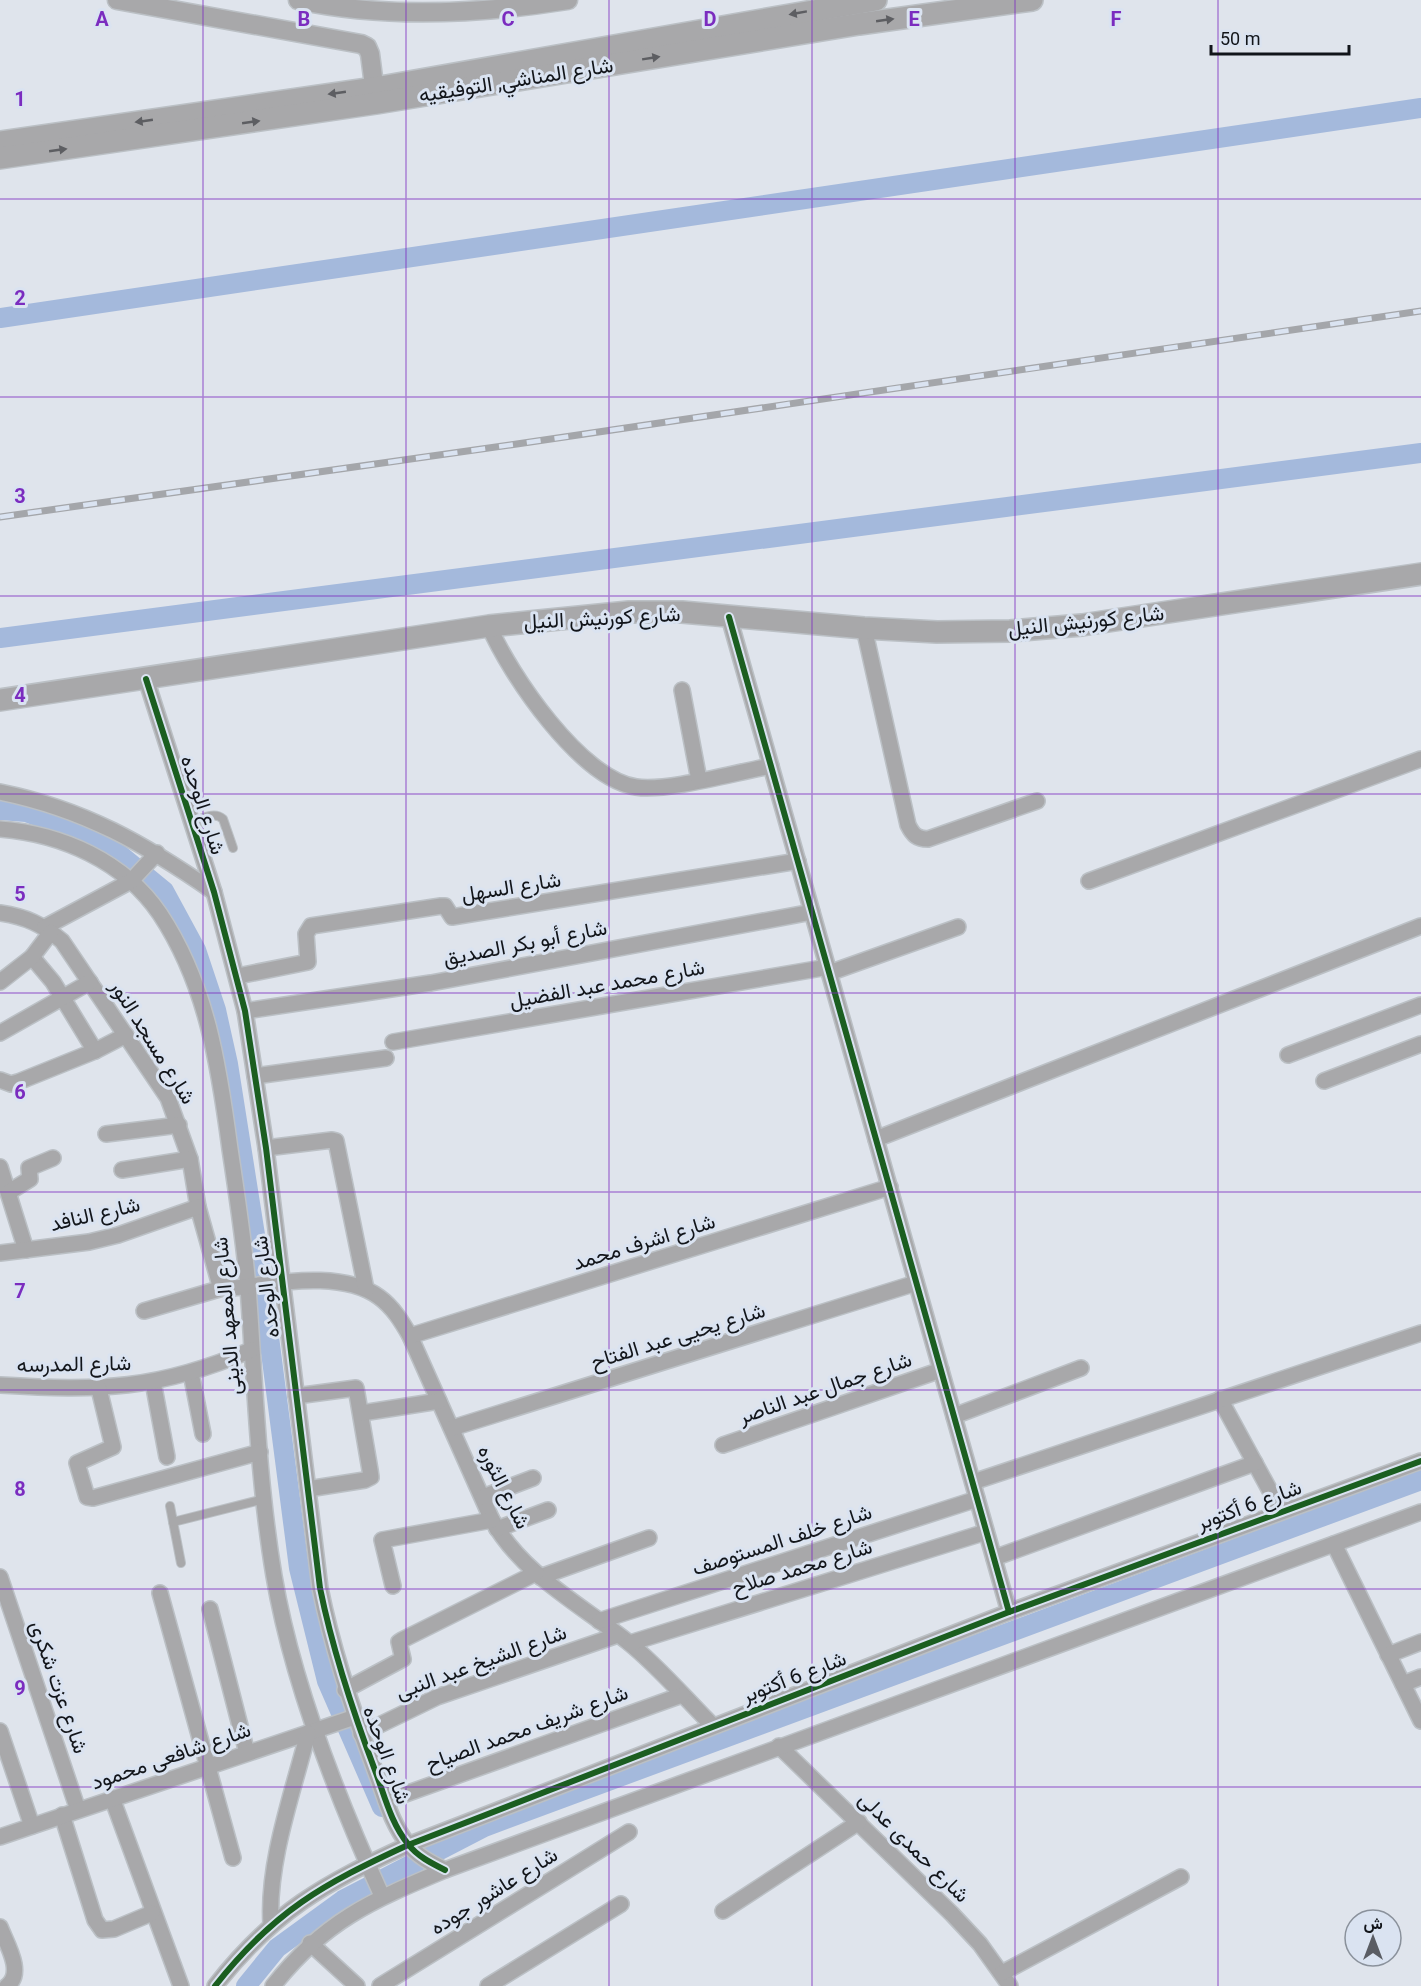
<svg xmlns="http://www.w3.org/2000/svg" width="1421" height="1986" font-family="Roboto,Vazirmatn,sans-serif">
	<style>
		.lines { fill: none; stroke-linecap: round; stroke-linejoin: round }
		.canal { stroke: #a4b9dc; stroke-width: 20 }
		.service-casing { stroke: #bbc0c5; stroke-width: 10 }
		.minor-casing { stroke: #bbc0c5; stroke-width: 18 }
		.tertiary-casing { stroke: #bbc0c5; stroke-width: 21 }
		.secondary-casing { stroke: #bbc0c5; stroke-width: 24 }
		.service { stroke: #a8a8aa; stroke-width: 8 }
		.minor { stroke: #a8a8aa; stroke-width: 15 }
		.tertiary { stroke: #a8a8aa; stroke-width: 18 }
		.secondary { stroke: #a8a8aa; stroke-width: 21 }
		.rail-casing { stroke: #a4a6aa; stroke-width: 7 }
		.rail { stroke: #dae3f1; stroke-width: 4.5; stroke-dasharray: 14; stroke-linecap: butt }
		.cycleway-casing { stroke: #dae3f1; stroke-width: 10 }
		.cycleway { stroke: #1b5e20; stroke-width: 6 }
		.oneway { fill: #5d5e62 }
		.grid { fill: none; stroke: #7b2cbf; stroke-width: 1.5; stroke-opacity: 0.55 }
		.labels { text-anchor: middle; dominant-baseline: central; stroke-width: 6; stroke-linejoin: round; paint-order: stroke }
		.street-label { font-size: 21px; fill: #12151a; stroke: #dae3f1 }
		.grid-label { font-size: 20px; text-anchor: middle; font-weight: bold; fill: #7b2cbf; stroke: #dae3f1; stroke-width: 6; stroke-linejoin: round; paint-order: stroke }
	</style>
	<rect width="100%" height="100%" fill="#dfe4ec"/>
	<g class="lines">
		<g class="canal">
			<polyline points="0,318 1421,108"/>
			<polyline points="0,638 1421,453"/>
			<polyline points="0,810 26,812 103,841 164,891 196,950 216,1010 228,1064 259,1260 299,1568 327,1681 382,1807"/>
			<polyline points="246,1986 277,1948 343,1900 484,1827 1421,1480"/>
		</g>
		<defs>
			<g id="service">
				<path d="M192,822C202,819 214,811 223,819L233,848"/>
				<polyline points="170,1506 181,1563"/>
				<polyline points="173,1522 264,1499"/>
			</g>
			<g id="minor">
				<polyline points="729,617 1009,1612"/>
				<path d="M489,626C510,675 581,779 636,787C667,792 737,772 771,766"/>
				<path d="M864,628L908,825C913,835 917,839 928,839L1037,801"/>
				<path d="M146,679L214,892L245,1011L266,1148L320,1588C333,1652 353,1712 376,1773C385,1797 391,1823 408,1844C417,1856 431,1863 445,1870"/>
				<polyline points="682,690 699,780"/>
				<path d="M0,792C84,809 145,844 214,892"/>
				<path d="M0,829C62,834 124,861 160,914C207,985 219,1066 230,1149C237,1195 244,1241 248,1287C255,1383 258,1481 274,1576C292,1683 337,1797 382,1896"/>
				<polyline points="1089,881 1421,759"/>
				<path d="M0,913C26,917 42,924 62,941L168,1098L190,1159L198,1207L219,1282C232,1292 243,1286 258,1285C294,1280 348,1274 379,1297C393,1307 402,1322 410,1336L492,1520C523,1575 580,1604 628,1642C658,1666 685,1698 713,1726"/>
				<polyline points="45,927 131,881 157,853"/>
				<polyline points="32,957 53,982 95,1051"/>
				<polyline points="829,973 958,927"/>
				<polyline points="238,976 308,962 306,934 311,926 441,906 445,906 452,917 798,861"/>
				<polyline points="0,982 32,957 51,932"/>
				<polyline points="245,1011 431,983 812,912"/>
				<polyline points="0,1033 90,982"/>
				<polyline points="393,1042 828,967"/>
				<polyline points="1288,1055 1421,1005"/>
				<polyline points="255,1076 386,1058"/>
				<polyline points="0,1080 11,1084 18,1082 95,1051 126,1035"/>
				<polyline points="1324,1081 1421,1044"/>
				<polyline points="106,1134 179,1125"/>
				<polyline points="876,1139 1421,926"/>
				<polyline points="266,1148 332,1140 336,1141 366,1289"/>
				<polyline points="0,1167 26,1250"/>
				<polyline points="122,1170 190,1159"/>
				<polyline points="9,1192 30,1179 29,1168 53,1158"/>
				<polyline points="0,1253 89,1242 118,1235 198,1207"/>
				<polyline points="144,1311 226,1287"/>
				<polyline points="410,1336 890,1187"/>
				<polyline points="191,1373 203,1434"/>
				<polyline points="153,1382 167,1457"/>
				<path d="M0,1385C99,1391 158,1390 251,1350"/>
				<polyline points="99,1389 113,1447 77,1463 87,1497 93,1498 260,1452"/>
				<polyline points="296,1396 356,1388 370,1470 371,1477 365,1480 308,1489"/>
				<polyline points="1220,1399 1281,1511"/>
				<polyline points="362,1413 439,1401"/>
				<polyline points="954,1416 1081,1368"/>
				<polyline points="452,1428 916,1283"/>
				<polyline points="723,1445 941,1370"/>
				<polyline points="973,1482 1421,1333"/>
				<polyline points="483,1497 533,1478"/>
				<polyline points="497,1529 548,1510"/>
				<polyline points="1334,1544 1421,1721"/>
				<polyline points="994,1558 1255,1463"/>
				<polyline points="0,1577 78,1810"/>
				<polyline points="540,1577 649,1538"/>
				<polyline points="393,1586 382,1540 492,1520"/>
				<polyline points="160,1593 233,1858"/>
				<polyline points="210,1609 247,1753"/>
				<polyline points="599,1621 977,1499"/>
				<polyline points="630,1643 986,1532"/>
				<polyline points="1388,1655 1421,1642"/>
				<polyline points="1403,1684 1421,1677"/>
				<polyline points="345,1690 403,1659 399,1642 402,1640 536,1573"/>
				<polyline points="0,1731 32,1826"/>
				<polyline points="361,1734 437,1697 618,1635"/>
				<polyline points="779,1746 952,1914 980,1944 1010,1986"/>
				<polyline points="112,1798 181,1986"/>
				<polyline points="386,1801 682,1695"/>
				<polyline points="62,1815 95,1920 102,1930 114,1929 152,1913"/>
				<polyline points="0,1837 355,1717"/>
				<polyline points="723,1911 859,1822"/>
				<path d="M271,1924C267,1863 293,1792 308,1733"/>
				<path d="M0,1927C6,1943 25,1973 7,1986"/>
				<polyline points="310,1943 357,1986"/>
				<polyline points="1002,1973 1181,1877"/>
				<path d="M215,1986C274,1911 323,1884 408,1845L1009,1612L1421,1461"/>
				<path d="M273,1986C324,1921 371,1901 445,1870L1421,1512"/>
				<polyline points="380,1986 629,1832"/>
				<polyline points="488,1986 621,1904"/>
			</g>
			<g id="tertiary">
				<polyline points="117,0 361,44 367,47 370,54 376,101"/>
				<path d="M298,0C386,19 480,14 568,0"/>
			</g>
			<g id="secondary">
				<polyline points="0,142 375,88 876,0"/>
				<polyline points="0,158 377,103 859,24 1032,0"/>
				<polyline points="0,700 489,626 629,612 682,612 864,628 937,632 1010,631 1082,625 1421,574"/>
			</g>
		</defs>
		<use href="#service" class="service-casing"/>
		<use href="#minor" class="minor-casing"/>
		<use href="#tertiary" class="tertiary-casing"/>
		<use href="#secondary" class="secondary-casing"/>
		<use href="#service" class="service"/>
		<use href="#minor" class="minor"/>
		<use href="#tertiary" class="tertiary"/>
		<use href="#secondary" class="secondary"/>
		<defs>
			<polyline id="rail" points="0,517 510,445 1421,311"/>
		</defs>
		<use href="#rail" class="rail-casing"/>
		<use href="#rail" class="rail"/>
		<defs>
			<g id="cycleway">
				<polyline points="729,617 1009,1612"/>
				<path d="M146,679L214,892L245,1011L266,1148L320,1588C333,1652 353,1712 376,1773C385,1797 391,1823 408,1844C417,1856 431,1863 445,1870"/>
				<path d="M215,1986C274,1911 323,1884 408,1845L1009,1612L1421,1461"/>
			</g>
		</defs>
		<use href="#cycleway" class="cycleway-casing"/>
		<use href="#cycleway" class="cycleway"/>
	</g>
	<defs><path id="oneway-solid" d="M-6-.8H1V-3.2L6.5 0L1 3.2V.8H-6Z" transform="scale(1.5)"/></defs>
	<g class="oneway">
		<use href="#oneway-solid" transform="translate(798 13) rotate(170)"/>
		<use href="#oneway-solid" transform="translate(885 20) rotate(-8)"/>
		<use href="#oneway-solid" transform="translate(651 58) rotate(-9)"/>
		<use href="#oneway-solid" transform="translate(337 93) rotate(172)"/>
		<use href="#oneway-solid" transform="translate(144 121) rotate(172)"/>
		<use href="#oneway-solid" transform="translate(251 122) rotate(-8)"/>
		<use href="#oneway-solid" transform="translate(58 150) rotate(-8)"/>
	</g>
	<path class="grid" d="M203,0V1986M406,0V1986M609,0V1986M812,0V1986M1015,0V1986M1218,0V1986M0,199H1421M0,397H1421M0,596H1421M0,794H1421M0,993H1421M0,1192H1421M0,1390H1421M0,1589H1421M0,1787H1421"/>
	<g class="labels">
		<g class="street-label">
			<text transform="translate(516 80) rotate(-9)">شارع المناشي, التوفيقيه</text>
			<text transform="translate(602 618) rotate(-3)">شارع كورنيش النيل</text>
			<text transform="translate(1086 621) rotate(-6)">شارع كورنيش النيل</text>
			<text transform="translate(203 805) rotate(72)">شارع الوحده</text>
			<text transform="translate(511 887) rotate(-9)">شارع السهل</text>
			<text transform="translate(525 943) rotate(-11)">شارع أبو بكر الصديق</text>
			<text transform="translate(607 984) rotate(-10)">شارع محمد عبد الفضيل</text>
			<text transform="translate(153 1042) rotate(58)">شارع مسجد النور</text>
			<text transform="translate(95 1214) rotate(-13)">شارع النافد</text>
			<text transform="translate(644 1242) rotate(-17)">شارع اشرف محمد</text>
			<text transform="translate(266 1287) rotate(-97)">شارع الوحده</text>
			<text transform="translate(227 1316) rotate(-95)">شارع المعهد الدينى</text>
			<text transform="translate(678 1336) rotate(-17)">شارع يحيى عبد الفتاح</text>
			<text transform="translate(74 1364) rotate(-1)">شارع المدرسه</text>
			<text transform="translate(825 1388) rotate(-19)">شارع جمال عبد الناصر</text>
			<text transform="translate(504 1487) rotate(63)">شارع الثوره</text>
			<text transform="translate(1249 1505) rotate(-20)">شارع 6 أكتوبر</text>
			<text transform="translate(782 1540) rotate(-18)">شارع خلف المستوصف</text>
			<text transform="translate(802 1567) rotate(-17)">شارع محمد صلاح</text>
			<text transform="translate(481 1662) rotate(-20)">شارع الشيخ عبد النبى</text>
			<text transform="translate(794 1677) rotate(-21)">شارع 6 أكتوبر</text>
			<text transform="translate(59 1687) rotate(71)">شارع عزت شكرى</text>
			<text transform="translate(527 1728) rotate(-20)">شارع شريف محمد الصياح</text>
			<text transform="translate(387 1755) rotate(70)">شارع الوحده</text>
			<text transform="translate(171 1756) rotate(-19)">شارع شافعى محمود</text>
			<text transform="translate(914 1847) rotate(45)">شارع حمدى عدلى</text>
			<text transform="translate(494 1891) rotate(-32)">شارع عاشور جوده</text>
		</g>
	</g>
	<g class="grid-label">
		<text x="102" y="26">A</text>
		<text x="304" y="26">B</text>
		<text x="508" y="26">C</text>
		<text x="710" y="26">D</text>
		<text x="914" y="26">E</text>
		<text x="1116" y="26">F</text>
		<text x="20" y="106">1</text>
		<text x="20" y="305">2</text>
		<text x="20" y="503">3</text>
		<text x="20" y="702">4</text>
		<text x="20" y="901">5</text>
		<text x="20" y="1099">6</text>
		<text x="20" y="1298">7</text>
		<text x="20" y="1496">8</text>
		<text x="20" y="1695">9</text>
	</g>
	<g transform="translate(1373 1938)"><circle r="28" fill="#dae3f1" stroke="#8a919b" stroke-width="1.5"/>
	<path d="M0-4.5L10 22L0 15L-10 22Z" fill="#5a5d64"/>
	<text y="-9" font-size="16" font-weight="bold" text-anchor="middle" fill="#12151a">ش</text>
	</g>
	<path d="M1211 45v9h138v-9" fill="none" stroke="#12151a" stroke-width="3"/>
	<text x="1220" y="45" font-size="18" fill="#12151a" stroke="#dae3f1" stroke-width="4.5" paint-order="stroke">50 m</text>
</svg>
